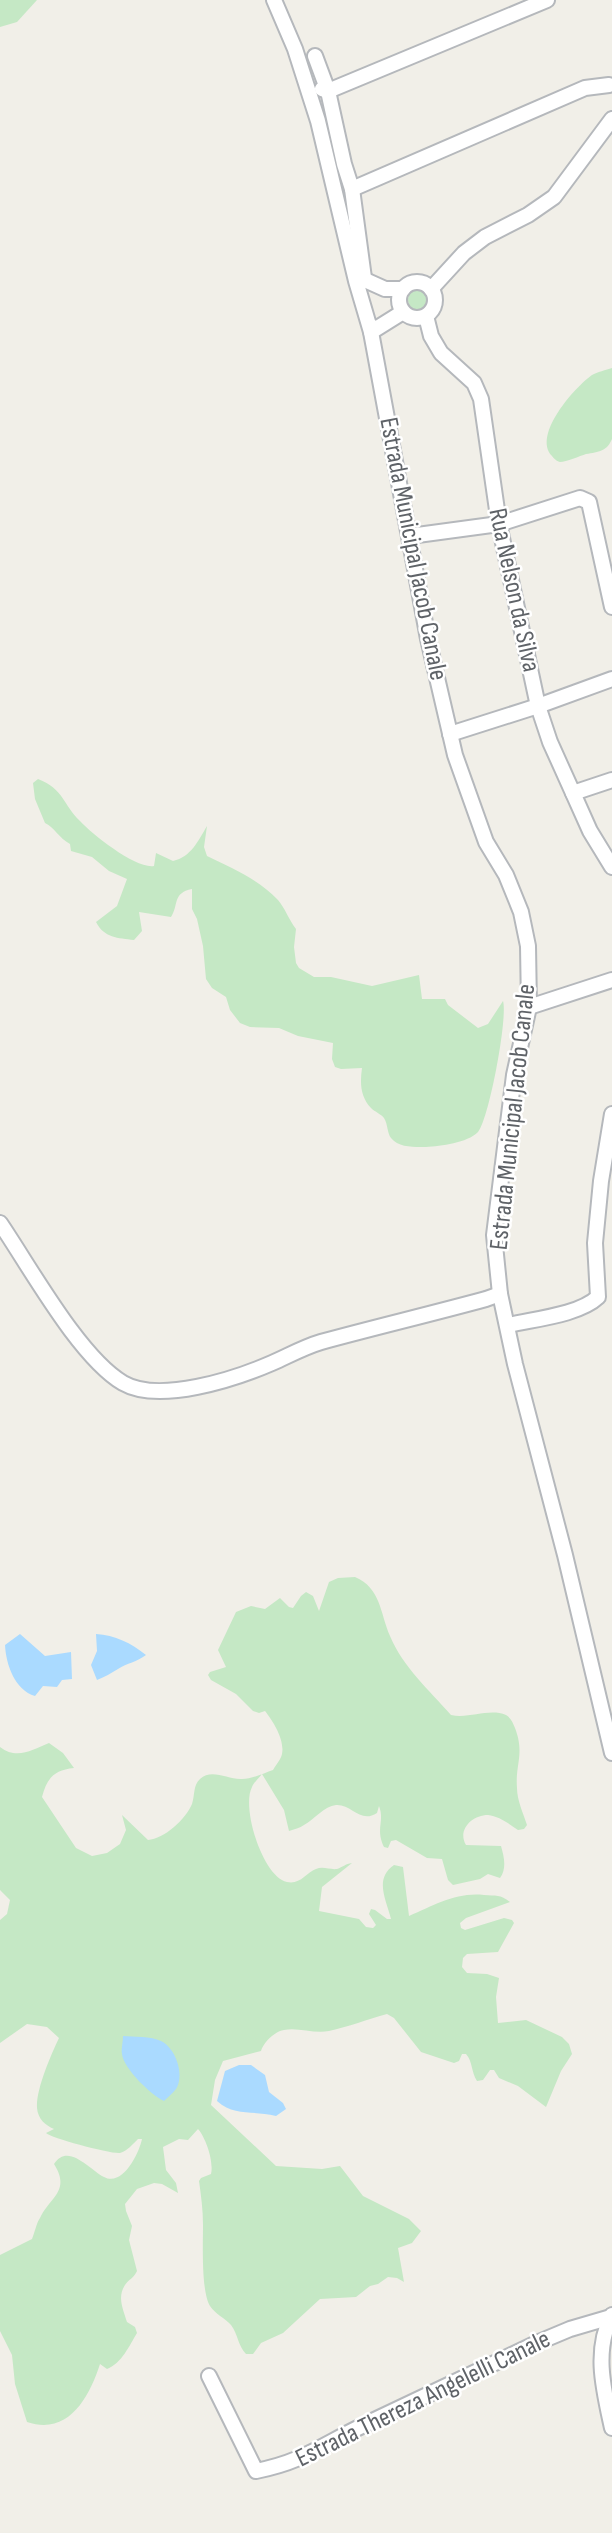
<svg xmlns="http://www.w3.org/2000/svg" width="612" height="2533" font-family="'Sofia Sans Condensed',sans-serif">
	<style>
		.green { fill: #c5e8c5 }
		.water { fill: #aadaff }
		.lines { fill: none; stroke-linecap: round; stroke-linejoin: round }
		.minor-casing { stroke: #b5b8bc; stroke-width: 18 }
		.minor { stroke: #fff; stroke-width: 14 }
		.labels { text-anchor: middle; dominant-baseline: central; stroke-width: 5; stroke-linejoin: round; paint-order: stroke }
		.street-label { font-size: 26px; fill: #5f6368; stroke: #fff }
	</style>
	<rect width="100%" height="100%" fill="#f1efe8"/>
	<g class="green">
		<polygon points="0,0 37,0 17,22 0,27"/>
		<circle cx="419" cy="300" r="11"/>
		<path d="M612,368V439C607,451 599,452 586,454C580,456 566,462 560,462C558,462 553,458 552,456C532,435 575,387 592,375C597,372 606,370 612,368Z"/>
		<path d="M38,779C64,789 63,805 80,821C93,835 136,869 154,866L156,853L173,861C191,857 198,841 207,826L204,847L207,856C232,868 258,879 278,900C285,908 289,920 296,929L294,947L296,963L299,968L314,977H331L372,986L419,975L422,999H445L448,1005L478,1028L488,1024L503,1001C508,1017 489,1120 478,1132C467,1143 441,1146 426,1147C415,1147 399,1148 391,1138C387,1133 388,1124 384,1118C381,1114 375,1112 371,1108C360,1096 360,1083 362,1068L341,1069L335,1067L332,1059L333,1043L298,1036L279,1028L250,1027L240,1023L230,1010L226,997L212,988L206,979L203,946L197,919L192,909V889C172,893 179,905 171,917L139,912L142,931L134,940C118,938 104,938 96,922L117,906L127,879L109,871L92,857L71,851L70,844C59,838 55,828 45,823L35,799L33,783Z"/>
		<path d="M355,1577C381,1588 380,1613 390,1636C403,1667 429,1690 451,1715C469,1719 489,1708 506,1715C511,1718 513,1723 515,1728C525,1754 515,1764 517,1788C517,1800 523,1813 527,1825L524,1829L518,1830C509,1824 499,1816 488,1815C472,1815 457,1830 466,1845L501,1846C504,1857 507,1868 500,1878L488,1874L480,1879L453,1885L448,1880L442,1859L427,1858L396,1840L391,1841L388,1848L384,1847C375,1828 385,1822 379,1806L377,1813C360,1824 352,1804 336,1805C324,1806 315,1819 304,1825C300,1828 294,1829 289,1831L284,1810L262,1774C259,1778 254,1782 252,1787C241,1808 263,1877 287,1882C300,1885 306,1873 316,1869C323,1866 330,1870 337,1869C343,1867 345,1864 352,1863L322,1887L319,1911L359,1919L366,1927L373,1928L376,1925L369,1914L371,1909L375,1910L387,1919H391C386,1899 374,1879 394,1865L403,1867L409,1916C435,1905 456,1892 484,1895C496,1896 500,1894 510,1902L466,1918L460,1923L461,1928L465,1930L504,1918L512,1920L514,1923L498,1952L467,1954L463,1958L462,1967L467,1973L487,1974L499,1978L496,1997L498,2023L526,2020L562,2037L569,2044L572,2054L561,2071L546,2107L518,2086L499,2078L494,2070H490L483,2080L477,2081C471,2072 473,2062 466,2054H462L459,2061L454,2063L421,2052L394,2018L387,2014C368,2019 348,2027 329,2031C314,2034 298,2027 284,2030C275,2031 263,2043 261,2051L223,2061L215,2080L211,2105L276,2166L322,2169L340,2166L363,2196L409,2219L421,2231L412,2243L398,2248L404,2282L397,2278L388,2277L378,2284L370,2286L356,2297L320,2299L283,2333L261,2343L253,2354H246C238,2346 238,2334 231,2325C225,2318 215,2314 210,2306C201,2291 203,2244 203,2225C203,2210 201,2195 199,2181L201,2178L211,2174C214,2162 206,2138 198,2129L188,2140L179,2139L163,2147L166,2170L176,2183L178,2193L162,2184L154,2183L137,2189L125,2204L126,2211L132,2226L129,2240L137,2271C134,2278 129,2279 125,2285C117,2297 123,2309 127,2322L135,2327L137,2333C129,2346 122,2363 107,2369L100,2364C89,2398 68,2436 27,2422L15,2384L12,2355L0,2331V2255L32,2239C35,2232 36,2224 40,2218C50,2197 71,2191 54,2164C68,2142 90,2170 104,2177C123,2187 139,2153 142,2139H138C133,2144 127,2151 120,2153C110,2154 51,2138 46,2133L54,2129C45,2125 38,2119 37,2108C36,2089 51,2055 59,2038L47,2027L27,2024L0,2043V1920L7,1914L10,1900L0,1890V1747C17,1760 32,1750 49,1743L63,1753L74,1768C54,1770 47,1778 42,1797L76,1848L92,1856L107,1853L120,1844L126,1830L122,1815L148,1840C164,1839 186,1819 192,1804C195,1795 193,1785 200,1779C212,1768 228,1780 242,1779C252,1779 264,1773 273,1770C276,1765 281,1759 282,1754C285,1740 273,1721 265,1711L259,1713L253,1711L236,1694L211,1680L208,1675L210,1672L226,1667L218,1650L236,1612L251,1606L265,1609L280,1598L289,1607L293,1608L301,1596L306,1592L313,1596L319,1611L329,1582L338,1578Z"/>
	</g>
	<g class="water">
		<path d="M20,1634L45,1656L71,1652L72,1679L62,1680L57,1687L43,1686L35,1696C15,1690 6,1665 5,1645Z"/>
		<path d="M96,1634C115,1635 131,1643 146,1655C137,1662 127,1663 118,1669C111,1673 105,1677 97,1680L91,1665L97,1651Z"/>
		<path d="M123,2036C134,2037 151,2036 161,2041C176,2048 185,2076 176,2089C173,2093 168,2097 164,2101C152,2096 123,2068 122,2054C121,2049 123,2042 123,2036Z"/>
		<path d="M239,2065H251L265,2075L269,2092L283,2103L286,2109L276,2116C253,2110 235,2117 217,2101L225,2071Z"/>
	</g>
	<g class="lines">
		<defs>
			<g id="minor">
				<polyline points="274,0 295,49 318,121 356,281 371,332 428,639 455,755 486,842 506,875 521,912 528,946 529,1007 514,1075 494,1235 500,1294 515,1364 565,1555 612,1753"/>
				<polyline points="315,56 328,91 344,164 352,189 364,278"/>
				<polyline points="322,89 328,91 547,0"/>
				<polyline points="352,189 585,88 609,85"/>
				<polyline points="365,280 385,289 403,289"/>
				<circle cx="417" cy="300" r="18"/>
				<polyline points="431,289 464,253 485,237 528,215 554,197 612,119"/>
				<polyline points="426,316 431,336 441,353 474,383 481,399 499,524 538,706 550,742 573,793 590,831 612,867"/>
				<polyline points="371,326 371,332 403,312"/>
				<polyline points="410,536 499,524 580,498 589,502 612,607"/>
				<polyline points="450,734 538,706 612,679"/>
				<polyline points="573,793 612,780"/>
				<polyline points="529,1007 612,980"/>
				<path d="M0,1223C30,1267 79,1357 123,1383C159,1404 235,1379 272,1363C288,1356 304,1347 321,1342C376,1327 431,1314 486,1299L500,1294"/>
				<path d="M509,1325C534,1319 579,1315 598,1297L595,1243L601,1181L612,1114"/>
				<path d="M612,2315C593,2351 604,2391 612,2428"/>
				<path d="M209,2376L256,2471C303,2462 324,2444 364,2425C423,2397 481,2369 539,2342L570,2329L611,2317"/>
			</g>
		</defs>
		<use href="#minor" class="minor-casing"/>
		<use href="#minor" class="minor"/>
	</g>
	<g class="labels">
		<g class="street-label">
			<text transform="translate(413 549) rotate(79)">Estrada Municipal Jacob Canale</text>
			<text transform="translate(514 590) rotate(78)">Rua Nelson da Silva</text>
			<text transform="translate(513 1117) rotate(-84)">Estrada Municipal Jacob Canale</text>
			<text transform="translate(423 2399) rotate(-26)">Estrada Thereza Angelelli Canale</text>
		</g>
	</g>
</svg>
